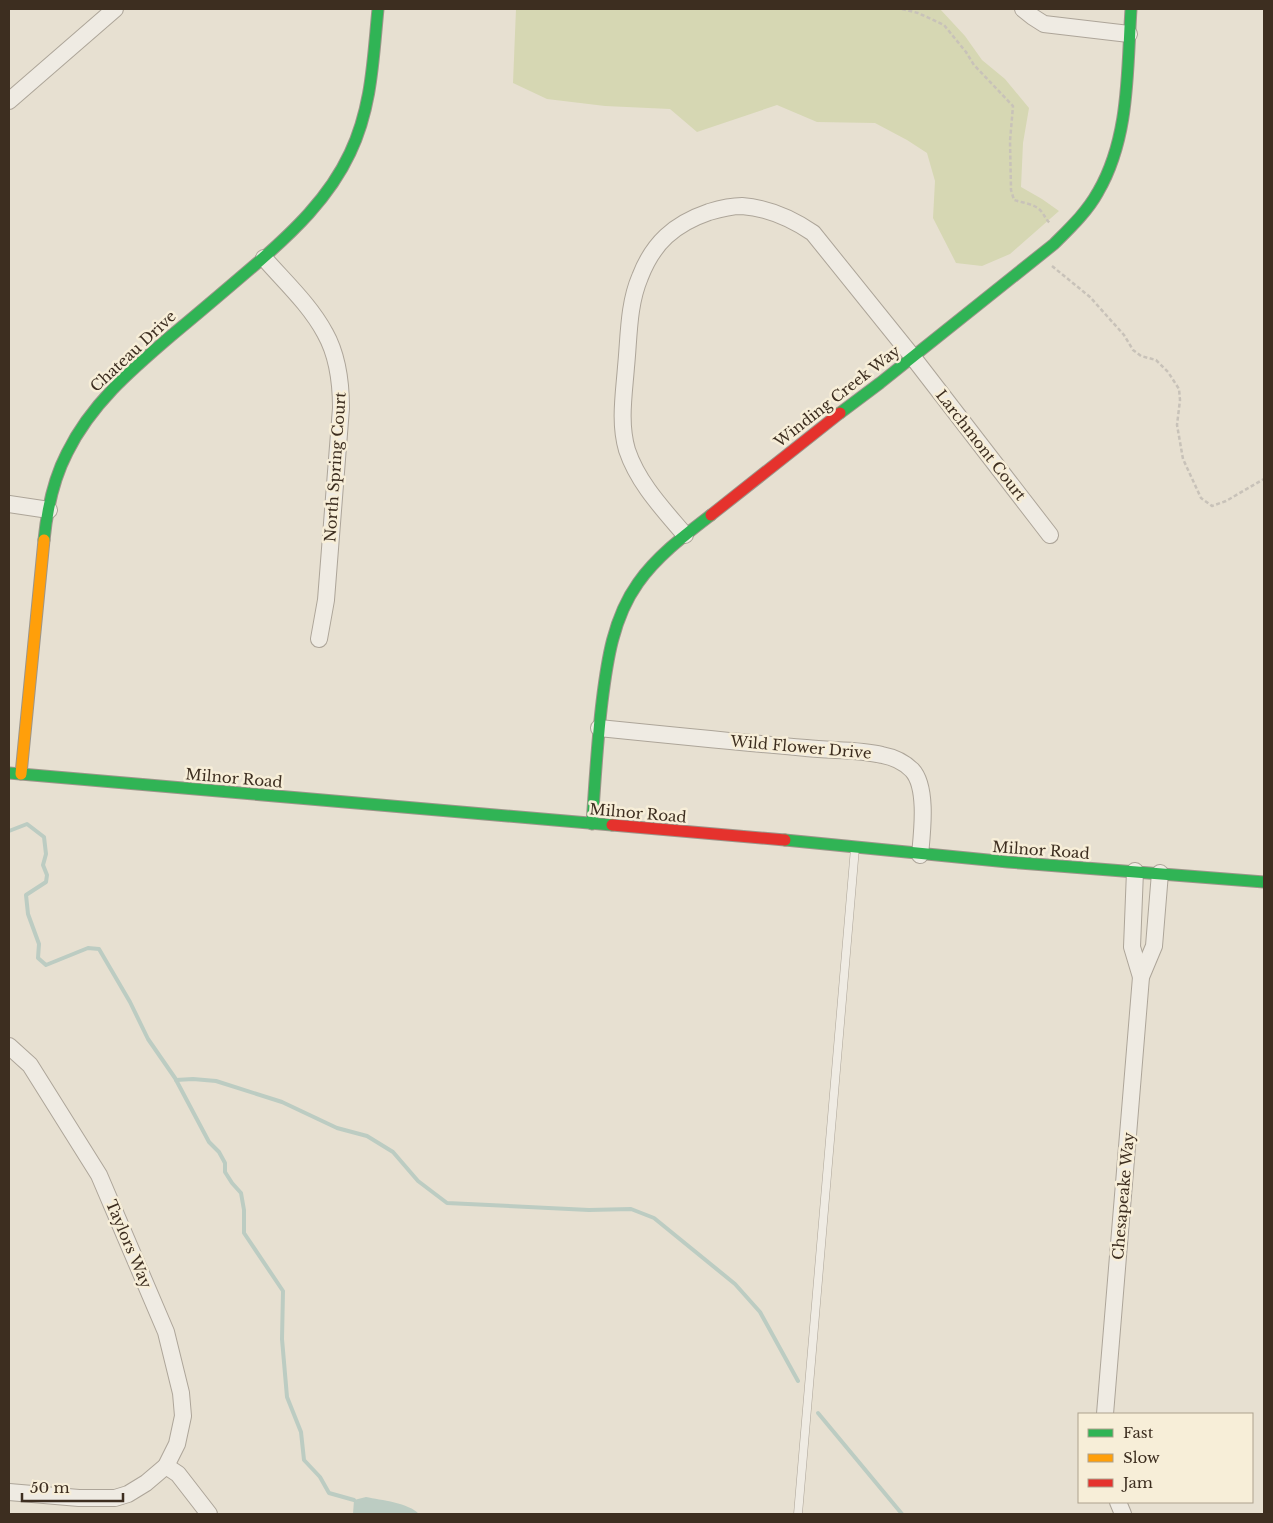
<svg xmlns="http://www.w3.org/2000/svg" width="1273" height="1523" font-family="'Libre Baskerville',serif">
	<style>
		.green { fill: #d6d7b3 }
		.water { fill: #bcccc2 }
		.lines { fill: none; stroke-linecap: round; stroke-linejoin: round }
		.stream { stroke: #bcccc2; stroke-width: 4 }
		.lane-casing { stroke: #ada599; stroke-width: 9 }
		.street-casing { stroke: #ada599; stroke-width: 18 }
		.fast-casing { stroke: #9c958a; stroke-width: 13 }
		.slow-casing { stroke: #9c958a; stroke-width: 13 }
		.jam-casing { stroke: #9c958a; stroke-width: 13 }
		.path { stroke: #c8c2b9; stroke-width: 2.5; stroke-dasharray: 4 2.5; stroke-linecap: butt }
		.lane { stroke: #efebe3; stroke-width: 8 }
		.street { stroke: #efebe3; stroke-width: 16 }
		.fast { stroke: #30b455; stroke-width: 11 }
		.slow { stroke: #ff9f0a; stroke-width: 11 }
		.jam { stroke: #e5322d; stroke-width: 11 }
		.labels { text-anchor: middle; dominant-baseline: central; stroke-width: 5; stroke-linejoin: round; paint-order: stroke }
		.street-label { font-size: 15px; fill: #3d2e20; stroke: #f7eed8 }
	</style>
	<rect width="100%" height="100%" fill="#e7e0d1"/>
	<polygon class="green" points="516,9 940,9 965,36 982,60 1005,79 1029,108 1023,143 1021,187 1042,199 1059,211 1010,254 982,266 956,263 933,218 935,181 927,153 907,140 875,123 817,122 777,105 697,132 670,109 605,106 547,99 513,83"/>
	<path class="water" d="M366,1497C381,1500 409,1503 419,1514H353L354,1500Z"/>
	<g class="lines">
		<g class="stream">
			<polyline points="9,831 27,824 44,837 46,854 43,865 47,875 46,882 26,895 28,914 39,944 38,958 46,965 88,948 99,949 130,1002 148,1039 175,1078 209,1142 219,1152 225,1163 225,1172 232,1183 241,1193 244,1210 244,1233 283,1291 282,1339 287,1397 301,1432 304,1460 320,1477 329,1493 354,1500"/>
			<polyline points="176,1080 193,1079 216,1081 282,1102 337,1128 367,1136 393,1152 418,1181 447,1203 589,1210 631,1209 654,1218 735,1284 760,1312 798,1381"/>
			<polyline points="818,1413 902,1514"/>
		</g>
		<defs>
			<polyline id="lane" points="798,1514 855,848"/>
			<g id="street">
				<polyline points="1023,9 1033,17 1044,24 1129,34"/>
				<polyline points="9,101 115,9"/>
				<path d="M264,258C285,282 310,305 325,333C338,356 341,382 341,408L326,600L319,639"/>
				<polyline points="9,504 49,510"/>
				<path d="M685,535C663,509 638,483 627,450C619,423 624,394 626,367C629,338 628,305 640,277C653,243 674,224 709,212C719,209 731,206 742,206C768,208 791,218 813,233L912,356L1050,535"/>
				<path d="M599,728C668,735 737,742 806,748C831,751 857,749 882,755C893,757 904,762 912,770C928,787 922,833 920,855"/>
				<polyline points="1135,871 1132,947 1141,977"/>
				<polyline points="9,1046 30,1065 99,1175 166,1332 181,1393 183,1416 177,1444 166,1466 146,1483 128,1494 115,1498 79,1498 9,1492"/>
				<polyline points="1105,1414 1141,977 1154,946 1160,873"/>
				<polyline points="166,1466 178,1474 209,1514"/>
				<polyline points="1118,1502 1123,1514"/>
			</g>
			<g id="fast">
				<path d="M840,413L880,383L1054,244C1070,228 1087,212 1098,192C1130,137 1127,70 1131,9"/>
				<path d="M44,540C47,510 53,480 67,453C91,404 131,370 172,335C200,312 228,288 256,264C293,232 329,198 350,153C372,107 373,59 378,9"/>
				<polyline points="9,773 612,825"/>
				<path d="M592,824C595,783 597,743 602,702C607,661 613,618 638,583C657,556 685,535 711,515"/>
				<polyline points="785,840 1008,862 1264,882"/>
			</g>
			<polyline id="slow" points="21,774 44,540"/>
			<g id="jam">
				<polyline points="711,515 840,413"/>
				<polyline points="612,825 785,840"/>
			</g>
		</defs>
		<use href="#lane" class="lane-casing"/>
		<use href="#street" class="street-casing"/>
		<use href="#fast" class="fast-casing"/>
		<use href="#slow" class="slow-casing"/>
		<use href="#jam" class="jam-casing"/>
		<g class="path">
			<path d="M902,9L918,13L944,25L966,52L974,65L1013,106L1010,141L1011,190L1014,200C1023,203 1035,204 1041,211C1045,216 1046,220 1051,224"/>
			<polyline points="1052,266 1090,297 1124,335 1133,350 1141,356 1156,360 1168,372 1179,389 1180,400 1177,425 1183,459 1201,498 1212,506 1226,501 1264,479"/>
		</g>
		<use href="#lane" class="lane"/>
		<use href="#street" class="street"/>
		<use href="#fast" class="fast"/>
		<use href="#slow" class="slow"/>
		<use href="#jam" class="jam"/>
	</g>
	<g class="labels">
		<g class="street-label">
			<text transform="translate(133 351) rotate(-43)">Chateau Drive</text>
			<text transform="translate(837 396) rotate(-38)">Winding Creek Way</text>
			<text transform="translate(981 445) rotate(52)">Larchmont Court</text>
			<text transform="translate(335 467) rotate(-86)">North Spring Court</text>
			<text transform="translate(801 747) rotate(5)">Wild Flower Drive</text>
			<text transform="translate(234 778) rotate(5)">Milnor Road</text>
			<text transform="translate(638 813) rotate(5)">Milnor Road</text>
			<text transform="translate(1041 850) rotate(4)">Milnor Road</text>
			<text transform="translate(1123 1196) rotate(-85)">Chesapeake Way</text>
			<text transform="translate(129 1244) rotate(67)">Taylors Way</text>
		</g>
	</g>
	<rect width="1273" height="1523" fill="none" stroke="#3d2e20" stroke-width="20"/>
	<rect x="1078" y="1413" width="175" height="90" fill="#f7eed8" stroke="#ada18e"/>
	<rect x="1088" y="1429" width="25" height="8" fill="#30b455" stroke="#ada18e"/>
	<text x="1123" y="1438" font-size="15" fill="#3d2e20">Fast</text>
	<rect x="1088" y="1454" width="25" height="8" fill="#ff9f0a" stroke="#ada18e"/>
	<text x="1123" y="1463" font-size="15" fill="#3d2e20">Slow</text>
	<rect x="1088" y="1479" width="25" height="8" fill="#e5322d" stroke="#ada18e"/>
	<text x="1123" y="1488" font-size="15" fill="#3d2e20">Jam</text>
	<path d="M22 1493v8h101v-8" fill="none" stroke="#3d2e20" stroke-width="2.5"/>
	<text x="30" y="1493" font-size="15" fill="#3d2e20" stroke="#f7eed8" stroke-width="4" paint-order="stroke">50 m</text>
</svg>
